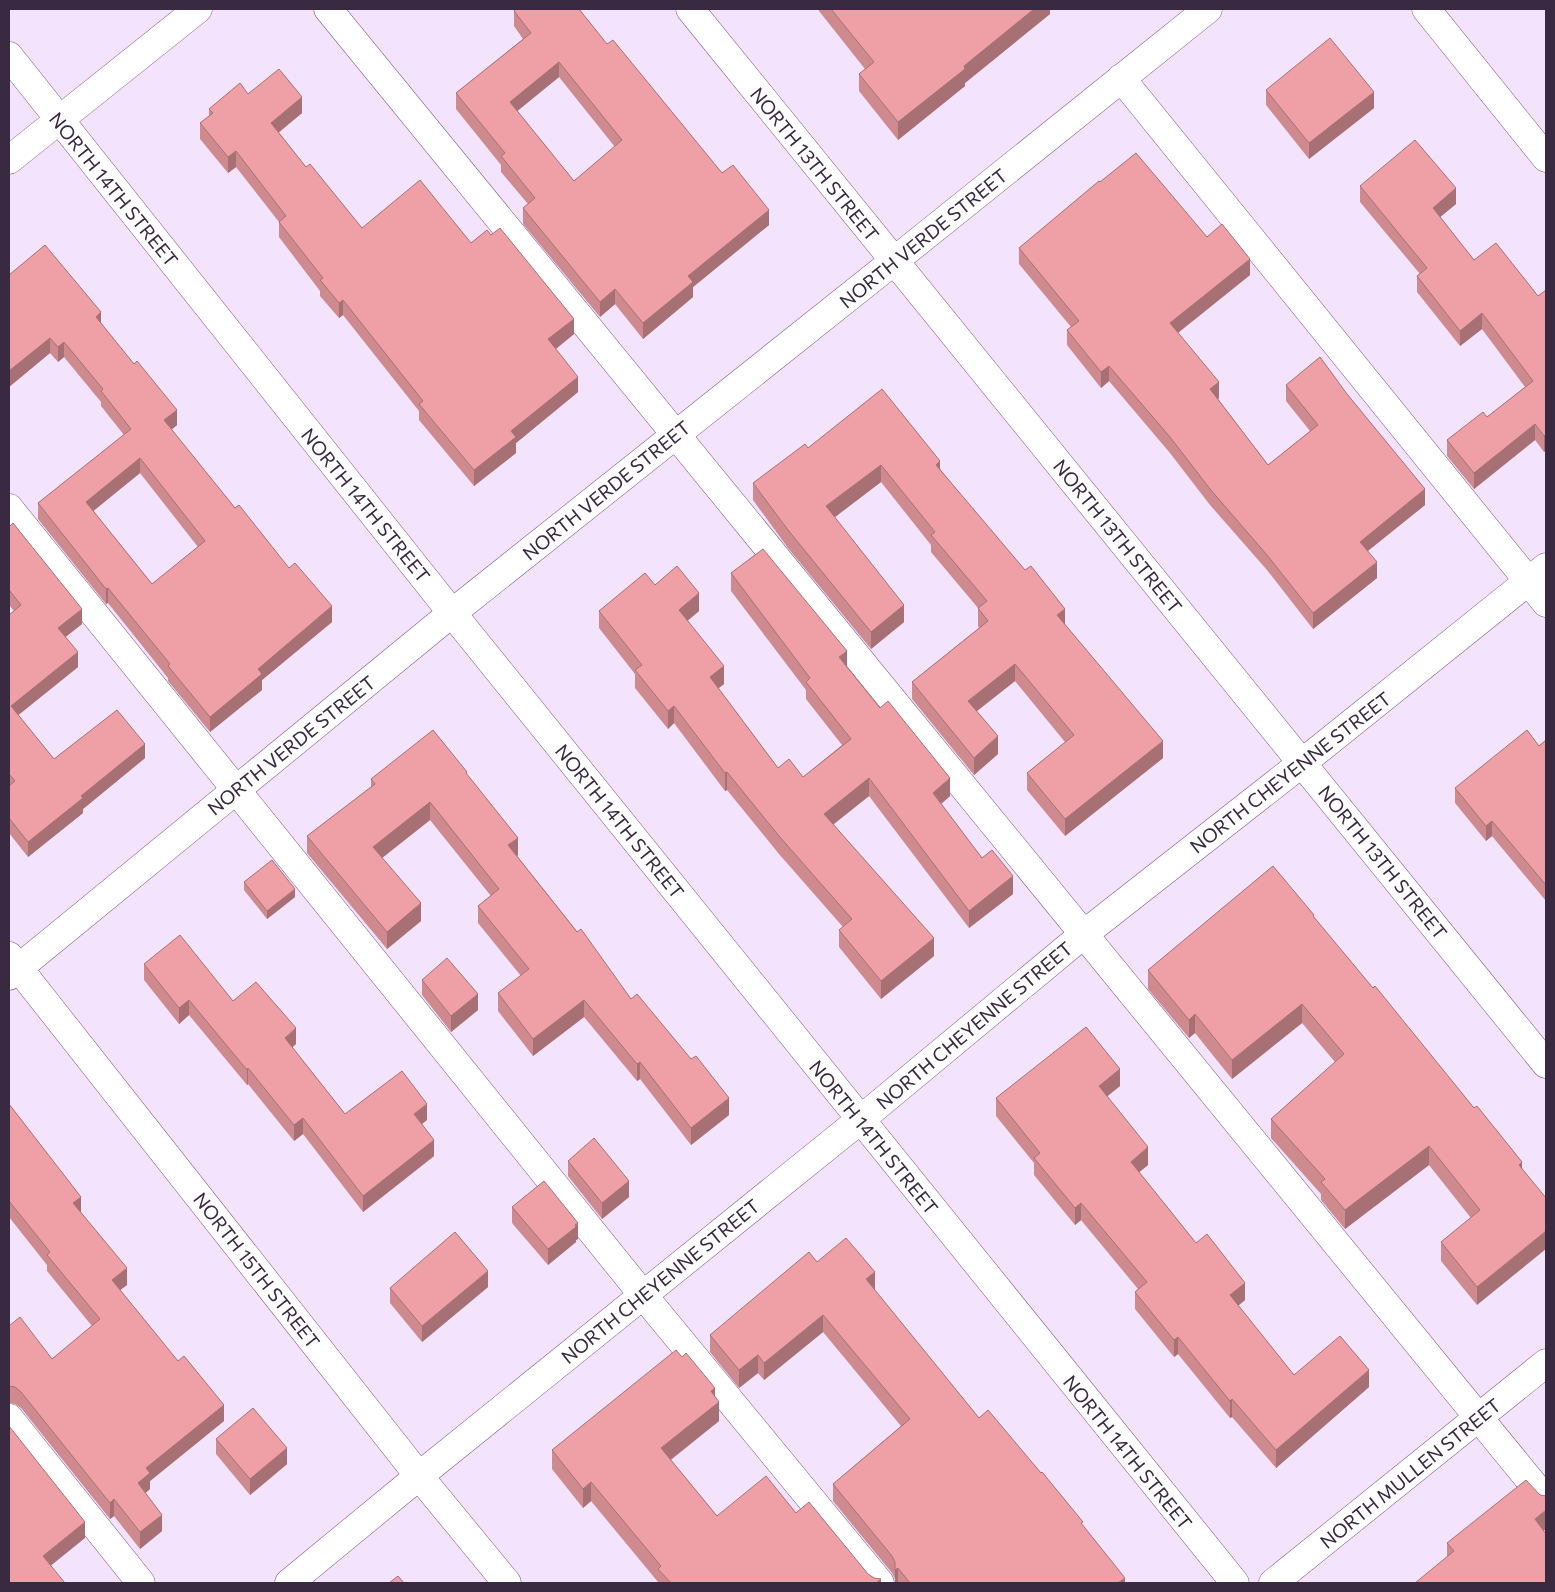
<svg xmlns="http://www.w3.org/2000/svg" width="1555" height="1592" font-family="Commissioner,sans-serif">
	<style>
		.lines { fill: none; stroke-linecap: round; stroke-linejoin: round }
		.minor-casing { stroke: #7d588f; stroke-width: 29 }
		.minor { stroke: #fff; stroke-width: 28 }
		.wall { fill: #ce8a8f; fill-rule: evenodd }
		.shaded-wall { fill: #a77074 }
		.building { fill: #efa0a6; stroke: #a77074; fill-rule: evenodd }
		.labels { text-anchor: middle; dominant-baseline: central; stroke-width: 4; stroke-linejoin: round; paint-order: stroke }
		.street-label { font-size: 19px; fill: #392941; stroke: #fff }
	</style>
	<rect width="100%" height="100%" fill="#f3e3fc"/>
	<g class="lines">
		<defs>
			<g id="minor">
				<polyline points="328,9 1546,1500"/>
				<polyline points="690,9 1546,1064"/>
				<polyline points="1426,9 1546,158"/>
				<polyline points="9,56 452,613 1235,1583"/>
				<polyline points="1121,78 1546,603"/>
				<polyline points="9,160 198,9"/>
				<polyline points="9,508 643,1295 880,1583"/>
				<polyline points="9,956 419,1476 507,1583"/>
				<polyline points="9,976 452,613 894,261 1208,9"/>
				<polyline points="9,1418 141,1583"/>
				<polyline points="289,1583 419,1476 860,1120 1084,934 1302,763 1546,567"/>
				<polyline points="1273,1583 1546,1363"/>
			</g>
		</defs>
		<use href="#minor" class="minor-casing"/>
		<use href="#minor" class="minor"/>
	</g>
	<g class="wall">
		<polygon points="819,9 1050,9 1050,14 965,83 965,86 898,140 859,91 859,74 865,69 819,11"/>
		<path d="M514,11L607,44L722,173L769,225L693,287V297L643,339L615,304L600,317L523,224V208L528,204L501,172V165L456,109V93L523,39L514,26ZM559,77L615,147L574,181L517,111Z"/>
		<polygon points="1266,90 1374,108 1309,159 1266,105"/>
		<polygon points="248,94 302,113 278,132 306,167 362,228 471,243 574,334 556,349 578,392 516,443 516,453 474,486 419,420 419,411 343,315 339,318 320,296 320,291 279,237 279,222 236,167 228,173 200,139 200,123 209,116 209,109"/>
		<polygon points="1100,182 1207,237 1250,275 1178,333 1219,398 1218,399 1268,465 1310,431 1286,401 1286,385 1425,505 1368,551 1377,578 1313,629 1267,570 1210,505 1170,453 1109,381 1101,388 1067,345 1067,330 1071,327 1019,264 1019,248"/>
		<polygon points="1360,186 1456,204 1440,217 1474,260 1538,296 1546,290 1546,450 1544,452 1535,440 1474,489 1447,456 1447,440 1487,417 1525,387 1482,329 1460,346 1417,292 1417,276 1420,274 1360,202"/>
		<path d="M9,275L101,323L177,425L171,430L235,508L332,622L262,680V690L210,732L168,681V678L108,603L106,604L38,519V503L124,435L101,406V402L64,357L58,362L50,353L9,387ZM140,473L198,547L152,584L93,511Z"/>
		<polygon points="808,448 940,469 1065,625 1163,758 1065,836 1027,790 1027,773 1065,742 1015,681 977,711 998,754 974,775 912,699 912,682 979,628 978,626 978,608 931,552 931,545 881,482 834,517 904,622 871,649 788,548 753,500 753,483"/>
		<polygon points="9,527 82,624 65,637 78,667 18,715 54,759 145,758 83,809 83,813 28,857 9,833 9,615 14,611 9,605"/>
		<polygon points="731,573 847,666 950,796 941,804 982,858 1013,894 969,928 869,796 833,824 934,956 881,999 839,947 839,930 843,927 779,854 727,790 725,791 674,723 668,729 635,688 635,674 599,628 599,611 655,585 699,611 687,621 724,684 718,688 778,768 803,777 842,745 806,699 806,690 731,591"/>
		<polygon points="1546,740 1546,901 1492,836 1486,841 1455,803 1455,788 1539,746"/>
		<polygon points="467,776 518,855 517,856 631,999 729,1115 691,1145 640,1079 637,1081 584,1017 533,1056 498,1011 498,993 521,976 478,923 478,906 491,896 430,820 382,858 421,921 387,949 307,853 307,836 371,787 371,779"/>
		<polygon points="244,882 295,897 267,919 244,890"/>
		<polygon points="1314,918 1474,1108 1522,1162 1477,1305 1441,1261 1441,1242 1471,1218 1429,1165 1345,1229 1321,1200 1321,1194 1271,1138 1271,1119 1335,1062 1302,1023 1232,1079 1195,1033 1189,1038 1148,989 1148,970"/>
		<polygon points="144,964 233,1001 296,1044 292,1047 345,1114 427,1120 422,1124 434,1156 363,1212 303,1134 294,1141 248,1084 247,1085 189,1015 179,1024 144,980"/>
		<polygon points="422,980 478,1010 451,1032 422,995"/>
		<polygon points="1120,1086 1107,1096 1148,1165 1139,1172 1196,1243 1245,1300 1238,1306 1294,1375 1369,1387 1276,1468 1232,1417 1230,1418 1178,1354 1174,1357 1135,1309 1135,1292 1138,1289 1081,1220 1075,1225 1034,1175 1034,1163 996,1116 996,1098"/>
		<polygon points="9,1104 81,1213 127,1285 120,1290 224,1421 150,1481 150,1489 145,1493 162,1531 140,1549 114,1516 110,1519 21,1408 15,1404 9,1403 9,1326 52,1359 92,1326 47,1271 47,1265 9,1217"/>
		<polygon points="568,1161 629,1197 602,1219 568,1176"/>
		<polygon points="512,1207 578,1239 576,1240 576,1242 548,1265 512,1223"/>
		<polygon points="817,1262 875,1289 874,1290 979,1418 1083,1526 1125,1583 895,1583 895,1579 892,1573 833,1501 833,1484 901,1426 823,1332 764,1380 758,1373 739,1388 710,1352 710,1335"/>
		<polygon points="488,1287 422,1342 390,1303 390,1288"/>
		<polygon points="682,1357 715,1396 719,1421 671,1460 717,1516 796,1513 868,1574 881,1583 658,1583 658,1582 591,1501 583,1508 552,1469 552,1450"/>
		<polygon points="216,1439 287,1464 250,1495 216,1454"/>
		<polygon points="1544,1531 1447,1556 1447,1543"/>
	</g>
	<g class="shaded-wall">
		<polygon points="1034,9 1050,9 1050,14 965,83 965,86 898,140 898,122 964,66"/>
		<polygon points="559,62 559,77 510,117 510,102"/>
		<polygon points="1374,92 1374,108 1309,159 1309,143"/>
		<polygon points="302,97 302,113 271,139 271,123"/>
		<polygon points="236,151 236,167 228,173 228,157"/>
		<polygon points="1456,188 1456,204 1433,223 1433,208"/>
		<polygon points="769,210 769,225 693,287 693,297 643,339 643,323 688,276"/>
		<polygon points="1250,259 1250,275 1170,339 1170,323"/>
		<polygon points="615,289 615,304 600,317 600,302"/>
		<polygon points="343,300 343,315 339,318 339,303"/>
		<polygon points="101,312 101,328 96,317"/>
		<polygon points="1482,313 1482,329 1460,346 1460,331"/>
		<polygon points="574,319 574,334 548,355 548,339"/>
		<polygon points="50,338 50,353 9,387 9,371"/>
		<polygon points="64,342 64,357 58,362 58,347"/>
		<polygon points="1109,366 1109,381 1101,388 1101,372"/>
		<polygon points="578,377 578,392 516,443 516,453 474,486 474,470 511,431"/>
		<polygon points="1219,382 1219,398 1210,405 1210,389"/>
		<polygon points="177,410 177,425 164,436 164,420"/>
		<polygon points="1535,424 1535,440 1474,489 1474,473"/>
		<polygon points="1546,434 1546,450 1544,452 1544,436"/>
		<polygon points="140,458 140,473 86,517 86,502"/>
		<polygon points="940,461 940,478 936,465"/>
		<polygon points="881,465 881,482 826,524 826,506"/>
		<polygon points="1425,489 1425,505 1360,557 1360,542"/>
		<polygon points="1377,562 1377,578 1313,629 1313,613"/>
		<polygon points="108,588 108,603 106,604 106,589"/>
		<polygon points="699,593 699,611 679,628 679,610"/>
		<polygon points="904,605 904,622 871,649 871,632"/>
		<polygon points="332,606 332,622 262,680 262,690 210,732 210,717 258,669"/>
		<polygon points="82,609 82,624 58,643 58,628"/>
		<polygon points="1065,609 1065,626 1057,615"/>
		<polygon points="847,651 847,669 839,657"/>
		<polygon points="78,652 78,667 11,721 11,706"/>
		<polygon points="1015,664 1015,681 968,718 968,701"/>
		<polygon points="724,666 724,684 710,695 710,677"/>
		<polygon points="674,706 674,723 668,729 668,711"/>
		<polygon points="998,736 998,754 974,775 974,758"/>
		<polygon points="1163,741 1163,758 1065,836 1065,819"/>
		<polygon points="145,744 145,758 83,809 83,813 28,857 28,842 81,796"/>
		<polygon points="727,772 727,790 725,791 725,773"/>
		<polygon points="869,778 869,796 824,832 824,814"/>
		<polygon points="950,778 950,796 933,811 933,793"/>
		<polygon points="430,802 430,820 373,865 373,847"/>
		<polygon points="1492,821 1492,836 1486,841 1486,826"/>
		<polygon points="518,838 518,855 508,862 508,845"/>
		<polygon points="1013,876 1013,894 969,928 969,911"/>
		<polygon points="295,889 295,897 267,919 267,911"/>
		<polygon points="421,903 421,921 387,949 387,932"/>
		<polygon points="934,938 934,956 881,999 881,981"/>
		<polygon points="478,994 478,1010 451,1032 451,1016"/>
		<polygon points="189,1000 189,1015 179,1024 179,1008"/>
		<polygon points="584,1000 584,1017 533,1056 533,1039"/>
		<polygon points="1302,1004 1302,1023 1232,1079 1232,1060"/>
		<polygon points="1195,1014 1195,1033 1189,1038 1189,1020"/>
		<polygon points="296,1028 296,1044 285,1054 285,1038"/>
		<polygon points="640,1062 640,1079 637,1081 637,1064"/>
		<polygon points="248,1068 248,1084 247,1085 247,1070"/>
		<polygon points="1120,1069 1120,1086 1099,1103 1099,1086"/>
		<polygon points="729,1098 729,1115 691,1145 691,1128"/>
		<polygon points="427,1104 427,1120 414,1130 414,1114"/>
		<polygon points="303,1118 303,1134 294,1141 294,1125"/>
		<polygon points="434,1140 434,1156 363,1212 363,1196"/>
		<polygon points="1429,1146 1429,1165 1345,1229 1345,1210"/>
		<polygon points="1148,1147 1148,1165 1131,1179 1131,1162"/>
		<polygon points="1522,1162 1522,1181 1519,1165"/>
		<polygon points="629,1181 629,1197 602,1219 602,1203"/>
		<polygon points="81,1197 81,1213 73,1203"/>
		<polygon points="1081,1203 1081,1220 1075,1225 1075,1208"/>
		<polygon points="578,1223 578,1239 576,1240 576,1242 548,1265 548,1249"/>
		<polygon points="1546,1231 1546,1249 1477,1305 1477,1287"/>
		<polygon points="127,1268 127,1285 112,1296 112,1280"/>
		<polygon points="488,1271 488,1287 422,1342 422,1326"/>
		<polygon points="875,1272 875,1289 866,1297 866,1279"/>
		<polygon points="1245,1283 1245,1300 1230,1312 1230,1295"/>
		<polygon points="823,1315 823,1332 764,1380 764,1363"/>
		<polygon points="1178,1337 1178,1354 1174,1357 1174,1340"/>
		<polygon points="758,1355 758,1373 739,1388 739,1370"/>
		<polygon points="1369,1370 1369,1387 1276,1468 1276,1450"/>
		<polygon points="715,1388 715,1405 719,1402 719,1421 661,1467 661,1448 711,1391"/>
		<polygon points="1232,1399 1232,1417 1230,1418 1230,1401"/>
		<polygon points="224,1405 224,1421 150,1481 150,1489 138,1500 138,1483 146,1468"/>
		<polygon points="287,1448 287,1464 250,1495 250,1479"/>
		<polygon points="591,1482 591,1501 583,1508 583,1489"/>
		<polygon points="114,1499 114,1516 110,1519 110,1503"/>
		<polygon points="1546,1510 1546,1529 1535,1539 1535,1519"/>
		<polygon points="162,1515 162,1531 140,1549 140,1532"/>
		<polygon points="85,1522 85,1538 43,1572 43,1556"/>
		<polygon points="898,1568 898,1583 895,1583 895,1570"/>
		<polygon points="1125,1578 1125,1583 1118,1583"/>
		<polygon points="881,1579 881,1583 876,1583"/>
	</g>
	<g class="building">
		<path d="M516,9H579L607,44L613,40L722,173L733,165L769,210L688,276L693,282L643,323L615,289L600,302L523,208L535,198L501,156L505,153L456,93L531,33L514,11ZM559,62L622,140L574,181L510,102Z"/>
		<polygon points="831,9 1034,9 964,66 965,69 898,122 859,74 874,62"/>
		<polygon points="1330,38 1374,92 1309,143 1266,90"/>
		<polygon points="279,69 302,97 271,123 306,167 310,164 362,228 420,180 471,243 487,230 491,235 500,228 574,319 548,339 578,377 511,431 516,437 474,470 419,404 423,401 343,300 339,303 320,280 323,278 279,222 286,216 236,151 228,157 200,123 213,113 209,109 240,83 248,94"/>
		<polygon points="1415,140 1456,188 1433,208 1474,260 1496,243 1538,296 1546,290 1546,434 1544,436 1535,424 1474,473 1447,440 1483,412 1487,417 1533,381 1482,313 1460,331 1417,276 1427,268 1360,186"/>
		<polygon points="1136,153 1207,237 1222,224 1250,259 1170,323 1219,382 1210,389 1268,465 1318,425 1286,385 1320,357 1347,394 1425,489 1360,542 1377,562 1313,613 1267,555 1210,489 1170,437 1109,366 1101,372 1067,330 1079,321 1019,248 1099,181 1100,182"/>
		<path d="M45,245L101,312L96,317L134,364L137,361L177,410L164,420L235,508L239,505L289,568L295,563L332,606L258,669L262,674L210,717L168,666L170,664L108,588L106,589L38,503L131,429L101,391L103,389L64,342L58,347L50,338L9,371V275ZM140,458L205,541L152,584L86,502Z"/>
		<polygon points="882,389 940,461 936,465 1025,570 1031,566 1065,609 1057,615 1163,741 1065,819 1027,773 1074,735 1015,664 968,701 998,736 974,758 912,682 988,621 978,608 987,601 931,535 935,532 881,465 826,506 904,605 871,632 788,530 753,483 805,444 808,448"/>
		<polygon points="13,523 82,609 58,628 78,652 11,706 54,759 117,710 145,744 81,796 83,798 28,842 9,818 9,786 15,781 9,774 9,615 21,605 9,590 9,527"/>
		<polygon points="763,549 847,651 839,657 880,708 888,701 950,778 933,793 982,858 992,850 1013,876 969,911 869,778 824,814 934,938 881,981 839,930 852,919 779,836 727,772 725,773 674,706 668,711 635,670 642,665 599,611 645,573 655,585 677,566 699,593 679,610 724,666 710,677 778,768 789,759 803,777 851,739 806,682 810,678 731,573"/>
		<polygon points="433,730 467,772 466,773 518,838 508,845 577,932 581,929 631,999 637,994 691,1059 696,1056 729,1098 691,1128 640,1062 637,1064 584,1000 533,1039 498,993 529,969 478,906 499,889 430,802 373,847 421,903 387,932 307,836 375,784 371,779"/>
		<polygon points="1527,730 1539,746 1546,740 1546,885 1492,821 1486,826 1455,788"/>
		<polygon points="272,860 295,889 267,911 244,882"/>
		<polygon points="1273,866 1314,915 1313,916 1373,988 1375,986 1474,1108 1477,1106 1522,1162 1519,1165 1546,1198 1546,1231 1477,1287 1441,1242 1480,1210 1429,1146 1345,1210 1321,1182 1325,1179 1271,1119 1344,1054 1302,1004 1232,1060 1195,1014 1189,1020 1148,970"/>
		<polygon points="180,935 233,1001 256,982 296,1028 285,1038 345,1114 402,1071 427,1104 414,1114 434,1140 363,1196 303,1118 294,1125 248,1068 247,1070 189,1000 179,1008 144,964"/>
		<polygon points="447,958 478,994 451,1016 422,980"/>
		<polygon points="1086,1027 1120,1069 1099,1086 1148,1147 1131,1162 1196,1243 1207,1234 1245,1283 1230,1295 1294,1375 1340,1336 1369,1370 1276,1450 1232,1399 1230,1401 1178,1337 1174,1340 1135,1292 1147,1282 1081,1203 1075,1208 1034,1158 1040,1153 996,1098"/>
		<polygon points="9,1104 81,1197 73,1203 127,1268 112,1280 178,1361 184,1356 224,1405 146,1468 150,1473 138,1483 162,1515 140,1532 114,1499 110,1503 21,1392 15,1387 9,1386 9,1326 20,1317 52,1359 100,1319 47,1255 50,1252 9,1201"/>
		<polygon points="594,1138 629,1181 602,1203 568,1161"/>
		<polygon points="544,1181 578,1223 575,1225 576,1227 548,1249 512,1207"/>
		<polygon points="455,1232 488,1271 422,1326 390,1288"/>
		<polygon points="846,1238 875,1272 866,1279 979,1418 988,1410 1041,1473 1042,1472 1083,1522 1081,1523 1125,1578 1118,1583 910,1583 898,1568 895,1570 895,1562 892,1556 833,1484 910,1419 823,1315 764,1363 758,1355 739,1370 710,1335 809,1252 817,1262"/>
		<polygon points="676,1350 682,1357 686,1353 715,1388 711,1391 719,1402 661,1448 717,1516 766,1476 796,1513 809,1502 868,1574 874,1578 881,1579 876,1583 671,1583 658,1569 661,1566 591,1482 583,1489 552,1450"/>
		<polygon points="253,1408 287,1448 250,1479 216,1439"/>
		<polygon points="9,1426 85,1522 43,1556 65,1583 9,1583"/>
		<polygon points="1526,1480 1540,1495 1546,1496 1546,1510 1535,1519 1546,1534 1546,1583 1415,1583 1454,1551 1447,1543"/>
		<polygon points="398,1576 404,1583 389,1583"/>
	</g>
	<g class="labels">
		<g class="street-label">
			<text transform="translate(815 164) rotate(51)">NORTH 13TH STREET</text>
			<text transform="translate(114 189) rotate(51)">NORTH 14TH STREET</text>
			<text transform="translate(923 238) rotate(-39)">NORTH VERDE STREET</text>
			<text transform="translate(606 490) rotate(-39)">NORTH VERDE STREET</text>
			<text transform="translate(366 505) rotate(51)">NORTH 14TH STREET</text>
			<text transform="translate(1118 536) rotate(51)">NORTH 13TH STREET</text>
			<text transform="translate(291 745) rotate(-39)">NORTH VERDE STREET</text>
			<text transform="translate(1290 772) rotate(-38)">NORTH CHEYENNE STREET</text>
			<text transform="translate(620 821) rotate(51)">NORTH 14TH STREET</text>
			<text transform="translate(1383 862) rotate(51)">NORTH 13TH STREET</text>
			<text transform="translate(974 1025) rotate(-40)">NORTH CHEYENNE STREET</text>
			<text transform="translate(874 1137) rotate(51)">NORTH 14TH STREET</text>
			<text transform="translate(257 1270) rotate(52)">NORTH 15TH STREET</text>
			<text transform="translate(660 1281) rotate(-39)">NORTH CHEYENNE STREET</text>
			<text transform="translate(1128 1452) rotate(51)">NORTH 14TH STREET</text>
			<text transform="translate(1410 1473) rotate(-39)">NORTH MULLEN STREET</text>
		</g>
	</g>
	<rect width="1555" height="1592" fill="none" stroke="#392941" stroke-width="20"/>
</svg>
